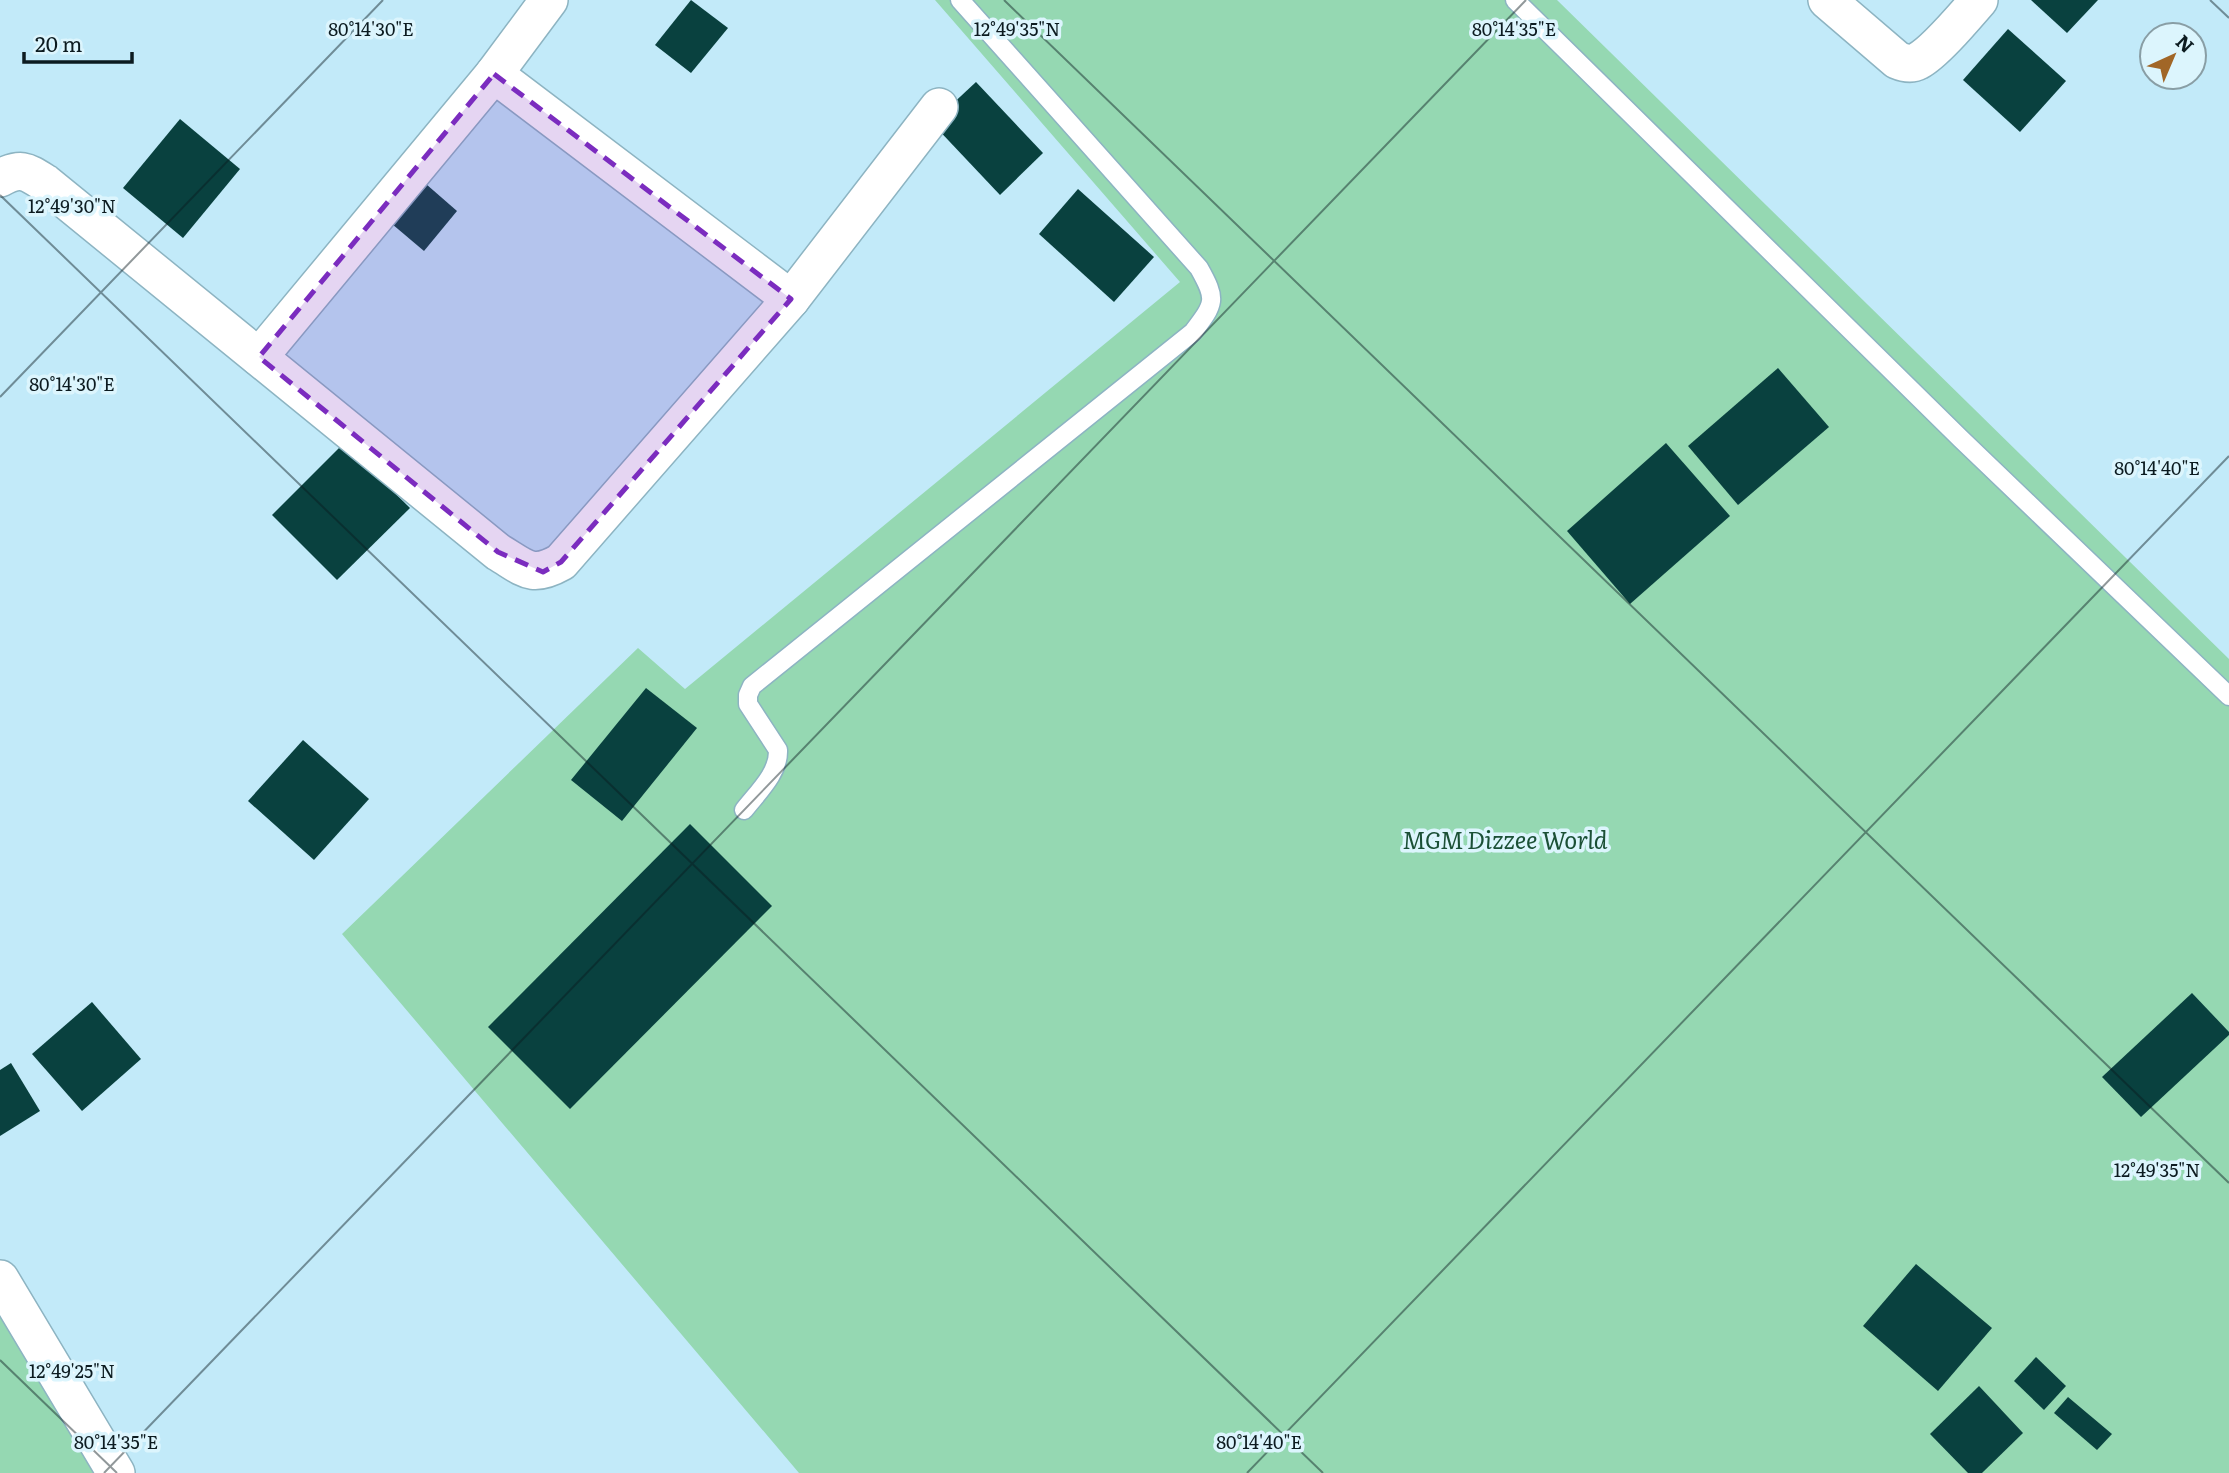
<svg xmlns="http://www.w3.org/2000/svg" width="2229" height="1473" font-family="Literata,serif">
	<style>
		.green { fill: #95d8b2 }
		.building { fill: #09413f }
		.lines { fill: none; stroke-linecap: round; stroke-linejoin: round }
		.lane-casing { stroke: #8db4c2; stroke-width: 21 }
		.street-casing { stroke: #8db4c2; stroke-width: 40 }
		.lane { stroke: #fff; stroke-width: 18 }
		.street { stroke: #fff; stroke-width: 37 }
		.marked { fill: #7b2cbf; fill-opacity: 0.2; stroke: #7b2cbf; stroke-width: 5; stroke-dasharray: 14 9; stroke-linejoin: round }
		.ticks { fill: none; stroke: #0c1b20; stroke-width: 2; stroke-opacity: 0.45 }
		.labels { text-anchor: middle; dominant-baseline: central; stroke-width: 7; stroke-linejoin: round; paint-order: stroke }
		.park-label { font-size: 24px; font-style: italic; fill: #1b5036; stroke: #dcf5fd }
		.ticks-label { font-size: 18px; text-anchor: middle; fill: #0c1b20; stroke: #dcf5fd; stroke-width: 7; stroke-linejoin: round; paint-order: stroke }
	</style>
	<rect width="100%" height="100%" fill="#c2eaf9"/>
	<g class="green">
		<polygon points="935,0 1557,0 2229,659 2229,1473 799,1473 342,934 638,648 685,689 1180,282"/>
		<polygon points="0,1309 101,1473 0,1473"/>
	</g>
	<g class="building">
		<polygon points="691,0 728,28 691,73 655,45"/>
		<polygon points="2031,0 2098,0 2067,33"/>
		<polygon points="2008,29 2066,81 2020,132 1963,80"/>
		<polygon points="976,82 1043,153 1000,195 932,123"/>
		<polygon points="180,119 240,169 183,238 123,188"/>
		<polygon points="426,184 457,211 424,251 392,224"/>
		<polygon points="1078,189 1154,257 1114,302 1039,234"/>
		<polygon points="1778,368 1829,427 1738,505 1688,446"/>
		<polygon points="344,443 410,508 337,580 272,515"/>
		<polygon points="1666,443 1730,516 1630,604 1567,531"/>
		<polygon points="646,688 697,728 622,821 571,780"/>
		<polygon points="303,740 369,799 314,860 248,801"/>
		<polygon points="690,824 772,906 570,1109 488,1027"/>
		<polygon points="2192,993 2229,1032 2229,1035 2141,1117 2102,1077"/>
		<polygon points="92,1002 141,1059 82,1111 32,1054"/>
		<polygon points="11,1063 40,1111 0,1136 0,1070"/>
		<polygon points="1916,1264 1992,1328 1938,1391 1863,1326"/>
		<polygon points="2036,1357 2066,1386 2044,1410 2014,1381"/>
		<polygon points="1979,1386 2023,1433 1982,1473 1968,1473 1930,1434"/>
		<polygon points="2068,1397 2112,1434 2097,1450 2054,1413"/>
	</g>
	<g class="lines">
		<defs>
			<g id="lane">
				<polyline points="1515,0 1961,439 2229,696"/>
				<path d="M744,810C758,792 779,773 778,750L748,704V695L752,686L1193,332C1215,303 1217,300 1199,268L960,0"/>
			</g>
			<g id="street">
				<path d="M1827,0L1897,60C1904,63 1911,65 1918,61C1935,52 1965,16 1979,0"/>
				<polyline points="494,74 791,299"/>
				<path d="M0,178C21,167 26,171 45,183L498,552C525,568 531,579 561,562L791,299L939,107"/>
				<polyline points="259,357 494,74 549,0"/>
				<polyline points="0,1279 116,1473"/>
			</g>
		</defs>
		<use href="#lane" class="lane-casing"/>
		<use href="#street" class="street-casing"/>
		<use href="#lane" class="lane"/>
		<use href="#street" class="street"/>
	</g>
	<path class="marked" d="M494,74L791,299L561,562L543,572L498,552L259,357Z"/>
	<path class="ticks" d="M1004,0L2229,1183M2210,0L2229,18M0,195L1323,1473M0,397L383,0M0,1360L117,1473M104,1473L1526,0M1247,1473L2229,456"/>
	<g class="labels">
		<g class="park-label">
			<text x="1505" y="838">MGM Dizzee World</text>
		</g>
	</g>
	<g class="ticks-label">
		<text x="1017" y="36">12°49'35"N</text>
		<text x="371" y="36">80°14'30"E</text>
		<text x="1514" y="36">80°14'35"E</text>
		<text x="72" y="213">12°49'30"N</text>
		<text x="72" y="391">80°14'30"E</text>
		<text x="2157" y="475">80°14'40"E</text>
		<text x="2157" y="1177">12°49'35"N</text>
		<text x="72" y="1378">12°49'25"N</text>
		<text x="116" y="1449">80°14'35"E</text>
		<text x="1259" y="1449">80°14'40"E</text>
	</g>
	<g transform="translate(2173 56) rotate(44)"><circle r="33" fill="#dcf5fd" stroke="#899ea5" stroke-width="2"/>
	<path d="M0-5L12 26L0 18L-12 26Z" fill="#a16627"/>
	<text y="-10" font-size="19" font-weight="bold" text-anchor="middle" fill="#0c1b20">N</text>
	</g>
	<path d="M24 52v10h108v-10" fill="none" stroke="#0c1b20" stroke-width="3.5"/>
	<text x="35" y="52" font-size="21" fill="#0c1b20" stroke="#dcf5fd" stroke-width="5" paint-order="stroke">20 m</text>
</svg>
